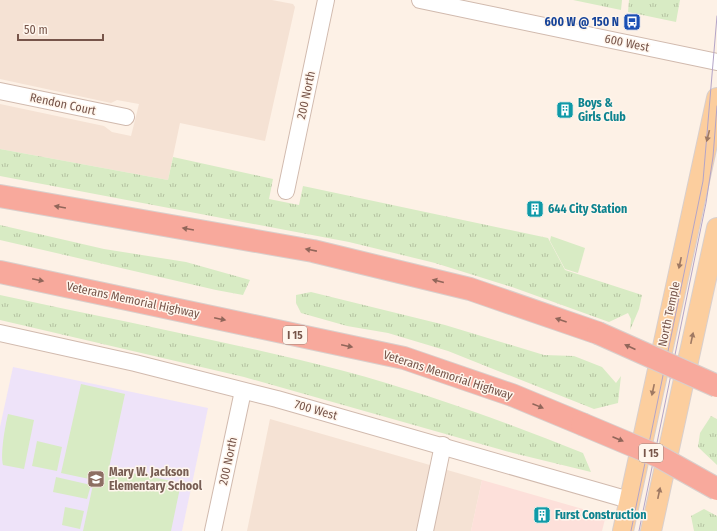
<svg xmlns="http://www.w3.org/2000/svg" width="717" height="531" font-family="'Fira Sans Condensed',sans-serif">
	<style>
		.residential { fill: #f5e2d4 }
		.commercial { fill: #fde0da }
		.education { fill: #eee3f9 }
		.grass { fill: url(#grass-tufts) }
		.green { fill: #d8ebc4 }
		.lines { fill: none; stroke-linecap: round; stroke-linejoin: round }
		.minor-casing { stroke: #d1baae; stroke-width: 18 }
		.major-casing { stroke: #d9cfcc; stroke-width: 22 }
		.highway-casing { stroke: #d9cfcc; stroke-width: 24 }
		.minor { stroke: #fff; stroke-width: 16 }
		.major { stroke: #fcce9e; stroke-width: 20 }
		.highway { stroke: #f8a99c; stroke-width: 22 }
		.tram { stroke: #b3a4c7; stroke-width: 1 }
		.highway-bridge-casing { stroke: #d9cfcc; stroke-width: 24; stroke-linecap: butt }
		.highway-bridge { stroke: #f8a99c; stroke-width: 22 }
		.oneway { fill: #9f7963 }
		.oneway2 { fill: #91665a }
		.labels { text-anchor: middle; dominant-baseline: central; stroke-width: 3; stroke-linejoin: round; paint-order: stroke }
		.shield { fill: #fff6ed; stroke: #a0857b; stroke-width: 1 }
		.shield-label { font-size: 11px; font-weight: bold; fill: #77554a }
		.transit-label { font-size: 12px; font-weight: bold; fill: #164399; stroke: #fff6ed; text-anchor: end }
		.street-label { font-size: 12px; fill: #77554a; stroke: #fff6ed }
		.culture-label { font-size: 12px; font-weight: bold; fill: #0d838f; stroke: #fff6ed; text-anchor: start }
		.education-label { font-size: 12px; font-weight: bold; fill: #785e54; stroke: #fff6ed; text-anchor: start }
	</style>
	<defs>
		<pattern id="grass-tufts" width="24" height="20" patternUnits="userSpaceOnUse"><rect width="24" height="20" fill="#d8ebc4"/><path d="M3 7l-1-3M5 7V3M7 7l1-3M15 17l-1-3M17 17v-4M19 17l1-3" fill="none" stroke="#b4c1a1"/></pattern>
	</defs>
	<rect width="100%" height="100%" fill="#fdf1e6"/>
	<g class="residential">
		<polygon points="0,0 272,0 293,4 295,7 265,141 180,123 168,180 0,149 0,104 104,126 112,132 131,136 139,104 117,100 111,103 0,79"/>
		<polygon points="270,419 482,480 471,531 247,531"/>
	</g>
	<polygon class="commercial" points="482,480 600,514 605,519 602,531 471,531"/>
	<polygon class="education" points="13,367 208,408 182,531 0,531 0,427"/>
	<g class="grass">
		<polygon points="573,0 622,0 621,10"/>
		<polygon points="629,0 680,0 676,22 628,12"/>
		<polygon points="0,149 168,180 173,157 273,179 269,199 299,205 303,186 548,238 565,270 642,295 639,309 630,330 631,319 628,313 609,322 512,287 435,263 349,242 0,176"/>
		<polygon points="0,225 104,249 186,262 250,280 243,295 216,290 0,240"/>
		<polygon points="311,292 445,325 544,355 574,356 602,367 616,383 621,376 618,403 594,409 448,351 388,333 347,326 301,313 296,303 296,295"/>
		<path d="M0,295C115,320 231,342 344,371C426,393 505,422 583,453L591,472L513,453L244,377L0,320Z"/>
		<polygon points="711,416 717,419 717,465 698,447 700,433"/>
		<polygon points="704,509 717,516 717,531 694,531 691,516"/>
	</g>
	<g class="green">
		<polygon points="551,236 585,248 578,273 565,269 550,241"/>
		<polygon points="81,384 125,394 109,468 181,483 171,531 83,531 94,480 61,473"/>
		<path d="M8,414L34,420L24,469L3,465C0,455 5,426 8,414Z"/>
		<polygon points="37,441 62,447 57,471 32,466"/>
		<polygon points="56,477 91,485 87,499 53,492"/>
		<polygon points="65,507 84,511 80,529 62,525"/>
	</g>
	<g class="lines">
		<defs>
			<g id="minor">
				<polyline points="420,0 717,62"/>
				<polyline points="0,91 126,117"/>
				<polyline points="286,191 326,0"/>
				<polyline points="0,333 135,363 277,399 629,500"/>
				<polyline points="213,531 243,391"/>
				<polyline points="425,531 443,445"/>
			</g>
			<g id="major">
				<polyline points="623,531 717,98"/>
				<polyline points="651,531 717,228"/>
			</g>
			<g id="highway">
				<polyline points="0,196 313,251 470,289 598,333"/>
				<polyline points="0,272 404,358 512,395 582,424"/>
			</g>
		</defs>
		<use href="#minor" class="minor-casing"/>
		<use href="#major" class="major-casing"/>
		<use href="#highway" class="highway-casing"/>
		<use href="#minor" class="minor"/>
		<use href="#major" class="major"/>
		<use href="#highway" class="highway"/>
		<g class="tram">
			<polyline points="631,531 703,181 717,16"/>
			<polyline points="639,531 706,203 713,157 717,106"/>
		</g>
		<defs>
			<g id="highway-bridge">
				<polyline points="598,333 717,386"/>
				<polyline points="582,424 658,456 717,489"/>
			</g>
		</defs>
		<use href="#highway-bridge" class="highway-bridge-casing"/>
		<use href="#highway-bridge" class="highway-bridge"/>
	</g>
	<defs><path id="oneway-solid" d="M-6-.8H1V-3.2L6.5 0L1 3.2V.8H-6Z"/></defs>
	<g class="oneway">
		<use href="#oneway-solid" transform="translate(708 136) rotate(104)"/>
		<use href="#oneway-solid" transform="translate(680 263) rotate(102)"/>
		<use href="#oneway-solid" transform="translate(692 338) rotate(-78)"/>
		<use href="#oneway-solid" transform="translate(653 390) rotate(102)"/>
		<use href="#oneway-solid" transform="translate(659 493) rotate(-78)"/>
	</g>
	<g class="oneway2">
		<use href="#oneway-solid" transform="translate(60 207) rotate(-170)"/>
		<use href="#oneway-solid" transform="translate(188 229) rotate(-170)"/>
		<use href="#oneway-solid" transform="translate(311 250) rotate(-169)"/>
		<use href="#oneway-solid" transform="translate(38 280) rotate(12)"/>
		<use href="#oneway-solid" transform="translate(438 281) rotate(-166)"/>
		<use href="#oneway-solid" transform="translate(220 319) rotate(12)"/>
		<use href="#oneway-solid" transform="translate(561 320) rotate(-161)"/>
		<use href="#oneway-solid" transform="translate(347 346) rotate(12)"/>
		<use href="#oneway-solid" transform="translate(630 347) rotate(-156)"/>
		<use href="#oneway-solid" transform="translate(538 406) rotate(22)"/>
		<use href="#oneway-solid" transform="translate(618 439) rotate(23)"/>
	</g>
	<defs>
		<symbol id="bus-square" viewBox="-11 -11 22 22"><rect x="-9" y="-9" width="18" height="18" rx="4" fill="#1a4fb4" stroke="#fff6ed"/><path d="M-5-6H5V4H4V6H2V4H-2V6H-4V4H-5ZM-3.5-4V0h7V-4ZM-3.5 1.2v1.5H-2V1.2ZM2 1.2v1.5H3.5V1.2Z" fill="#fff"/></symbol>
		<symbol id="building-square" viewBox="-11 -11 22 22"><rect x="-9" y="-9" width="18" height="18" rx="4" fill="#0f9aa8" stroke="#fff6ed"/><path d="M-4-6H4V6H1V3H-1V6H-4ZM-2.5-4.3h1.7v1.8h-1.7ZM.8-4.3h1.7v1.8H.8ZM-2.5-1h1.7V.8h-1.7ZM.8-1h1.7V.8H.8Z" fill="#fff"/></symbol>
		<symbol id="school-square" viewBox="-11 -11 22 22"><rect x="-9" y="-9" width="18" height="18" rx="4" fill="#8d6e63" stroke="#fff6ed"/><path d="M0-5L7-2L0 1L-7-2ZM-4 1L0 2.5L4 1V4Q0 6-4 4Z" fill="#fff"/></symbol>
	</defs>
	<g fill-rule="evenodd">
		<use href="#bus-square" x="622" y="12" width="20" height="20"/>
		<use href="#building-square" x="555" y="100" width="20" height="20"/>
		<use href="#building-square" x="525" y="199" width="20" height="20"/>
		<use href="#school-square" x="86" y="469" width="20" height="20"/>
		<use href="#building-square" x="532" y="505" width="20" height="20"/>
	</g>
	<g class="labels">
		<g class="shield">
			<rect x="283" y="326" width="24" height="18" rx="3"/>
			<rect x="639" y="444" width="24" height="18" rx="3"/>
		</g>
		<g class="shield-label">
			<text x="295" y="335">I 15</text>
			<text x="651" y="453">I 15</text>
		</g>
		<g class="transit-label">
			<text x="619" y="22">600 W @ 150 N</text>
		</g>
		<g class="street-label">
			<text transform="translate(627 43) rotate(12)">600 West</text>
			<text transform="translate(306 95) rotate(-78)">200 North</text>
			<text transform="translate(63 104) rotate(12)">Rendon Court</text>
			<text transform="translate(133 300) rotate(12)">Veterans Memorial Highway</text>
			<text transform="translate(669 314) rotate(-78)">North Temple</text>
			<text transform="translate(448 375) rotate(18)">Veterans Memorial Highway</text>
			<text transform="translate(316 410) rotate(16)">700 West</text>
			<text transform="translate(228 461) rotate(-78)">200 North</text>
		</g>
		<g class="culture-label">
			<text x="578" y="103">Boys &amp;<tspan x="578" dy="14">Girls Club</tspan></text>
			<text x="548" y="209">644 City Station</text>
			<text x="555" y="515">Furst Construction</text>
		</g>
		<g class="education-label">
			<text x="109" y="472">Mary W. Jackson<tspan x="109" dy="14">Elementary School</tspan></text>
		</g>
	</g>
	<path d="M18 34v6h85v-6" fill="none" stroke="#77554a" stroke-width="2"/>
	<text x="24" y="34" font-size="12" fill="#77554a" stroke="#fff6ed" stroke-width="3" paint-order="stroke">50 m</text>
</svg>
